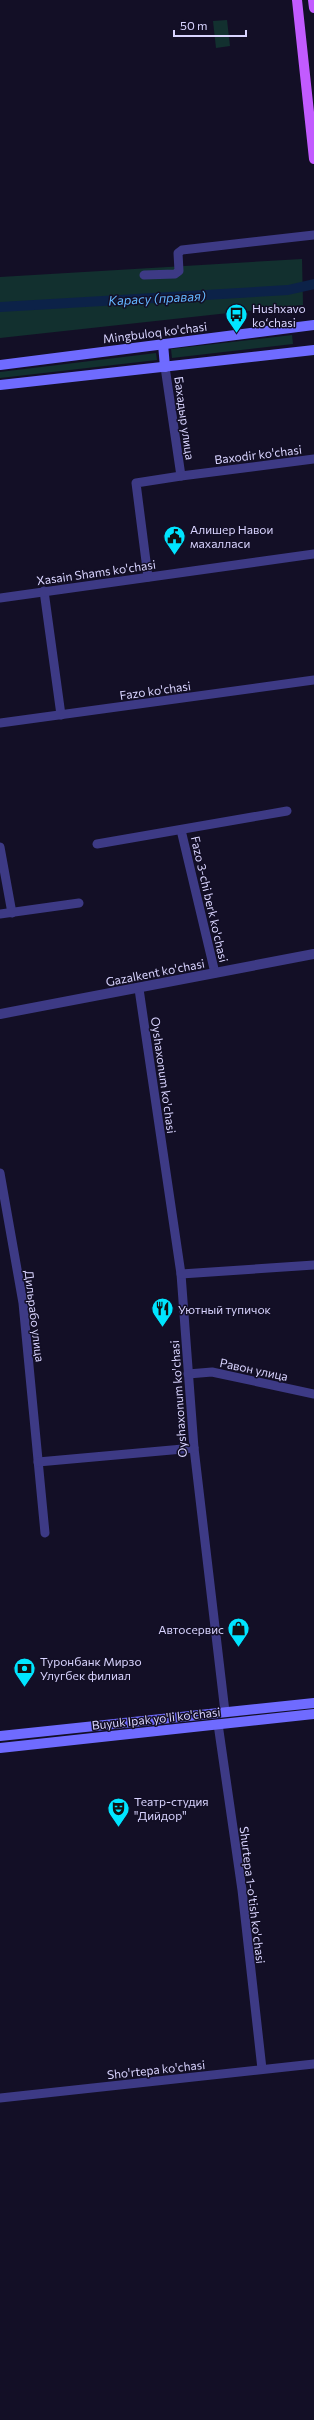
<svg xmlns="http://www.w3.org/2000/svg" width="314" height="2420" font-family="Commissioner,sans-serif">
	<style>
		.green { fill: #12302f }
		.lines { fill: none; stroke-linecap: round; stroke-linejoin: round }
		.canal { stroke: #0c2248; stroke-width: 10 }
		.minor { stroke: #3d3a85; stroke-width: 9 }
		.tertiary { stroke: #3d3a85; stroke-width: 10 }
		.secondary { stroke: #6f6bff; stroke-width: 10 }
		.primary { stroke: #c25bff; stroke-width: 10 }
		.labels { text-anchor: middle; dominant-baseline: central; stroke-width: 3; stroke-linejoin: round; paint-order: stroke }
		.poi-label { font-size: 12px; fill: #d9d4ff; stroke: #130f26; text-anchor: start }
		.street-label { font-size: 12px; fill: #d9d4ff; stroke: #130f26 }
		.water-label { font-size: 13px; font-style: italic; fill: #62b6ff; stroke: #130f26 }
	</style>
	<rect width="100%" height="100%" fill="#130f26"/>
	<g class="green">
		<polygon points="227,20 230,46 216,48 213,21"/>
		<polygon points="302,259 303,305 0,338 0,277"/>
		<polygon points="292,335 293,344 172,358 171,349"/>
		<polygon points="156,353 157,360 0,378 0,372"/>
	</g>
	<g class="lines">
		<polyline class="canal" points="0,307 288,290 314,284"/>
		<g class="minor">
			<polyline points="144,275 175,274 179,271 178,253 182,250 314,235"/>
			<polyline points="165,367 181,476"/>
			<polyline points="148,577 136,483 181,476 314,459"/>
			<polyline points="44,591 61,715"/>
			<polyline points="0,598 314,554"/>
			<polyline points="0,723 314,680"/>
			<polyline points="181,830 215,973"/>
			<polyline points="97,844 287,811"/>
			<polyline points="0,847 12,913"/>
			<polyline points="0,914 79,903"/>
			<polyline points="139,989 181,1274 194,1448 225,1712"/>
			<polyline points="0,1173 23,1303 45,1533"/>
			<polyline points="181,1274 314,1265"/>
			<polyline points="188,1374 212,1372 314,1394"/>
			<polyline points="38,1462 194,1448"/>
			<polyline points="218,1724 242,1890 262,2069"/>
			<polyline points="0,2098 314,2064"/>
		</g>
		<polyline class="tertiary" points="0,1014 314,954"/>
		<g class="secondary">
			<polyline points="163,344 165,367"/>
			<polyline points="0,365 314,325"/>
			<polyline points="0,385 314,350"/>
			<polyline points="0,1736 314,1703"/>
			<polyline points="0,1748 314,1714"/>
		</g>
		<g class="primary">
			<polyline points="297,0 314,159"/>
			<polyline points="313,0 314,8"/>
		</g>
	</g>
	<defs>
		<symbol id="bus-pin" viewBox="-11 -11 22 30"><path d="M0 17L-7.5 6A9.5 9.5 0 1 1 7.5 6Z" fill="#00e5ff" stroke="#130f26"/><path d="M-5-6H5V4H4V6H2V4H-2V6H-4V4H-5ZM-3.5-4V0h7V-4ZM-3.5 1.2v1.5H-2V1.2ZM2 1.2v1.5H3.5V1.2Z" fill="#111"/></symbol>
		<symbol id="civic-pin" viewBox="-11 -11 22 30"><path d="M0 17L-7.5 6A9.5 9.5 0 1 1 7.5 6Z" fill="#00e5ff" stroke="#130f26"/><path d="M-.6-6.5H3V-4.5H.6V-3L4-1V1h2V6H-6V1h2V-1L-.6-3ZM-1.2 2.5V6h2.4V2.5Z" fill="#111"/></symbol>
		<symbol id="restaurant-pin" viewBox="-11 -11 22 30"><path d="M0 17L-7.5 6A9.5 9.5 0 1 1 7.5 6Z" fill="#00e5ff" stroke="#130f26"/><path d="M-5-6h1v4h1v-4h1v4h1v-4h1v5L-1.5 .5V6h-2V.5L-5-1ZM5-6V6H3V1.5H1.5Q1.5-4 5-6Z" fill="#111"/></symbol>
		<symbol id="shop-pin" viewBox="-11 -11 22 30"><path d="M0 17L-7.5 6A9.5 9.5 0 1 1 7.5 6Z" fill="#00e5ff" stroke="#130f26"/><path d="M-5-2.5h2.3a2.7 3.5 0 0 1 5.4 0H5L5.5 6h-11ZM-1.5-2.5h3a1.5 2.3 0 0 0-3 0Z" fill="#111"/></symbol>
		<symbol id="bank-pin" viewBox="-11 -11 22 30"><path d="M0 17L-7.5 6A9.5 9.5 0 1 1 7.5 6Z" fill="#00e5ff" stroke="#130f26"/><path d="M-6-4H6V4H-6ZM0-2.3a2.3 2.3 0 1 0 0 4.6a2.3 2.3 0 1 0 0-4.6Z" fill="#111"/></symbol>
		<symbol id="theatre-pin" viewBox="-11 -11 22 30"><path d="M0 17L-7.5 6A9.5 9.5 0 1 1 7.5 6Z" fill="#00e5ff" stroke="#130f26"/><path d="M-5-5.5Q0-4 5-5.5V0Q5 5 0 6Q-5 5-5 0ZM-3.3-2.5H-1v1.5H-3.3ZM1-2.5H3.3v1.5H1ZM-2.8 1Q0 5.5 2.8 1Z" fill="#111"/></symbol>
	</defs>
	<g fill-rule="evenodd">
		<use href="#bus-pin" x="224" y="302" width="25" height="34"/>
		<use href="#civic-pin" x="162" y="524" width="25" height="34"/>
		<use href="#restaurant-pin" x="150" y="1296" width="25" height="34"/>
		<use href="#shop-pin" x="226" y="1616" width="25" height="34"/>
		<use href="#bank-pin" x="12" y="1656" width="25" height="34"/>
		<use href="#theatre-pin" x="106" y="1796" width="25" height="34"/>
	</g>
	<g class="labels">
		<g class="poi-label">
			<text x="252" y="308">Hushxavo<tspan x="252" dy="14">koʻchasi</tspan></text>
			<text x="190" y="529">Алишер Навои<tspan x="190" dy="14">махалласи</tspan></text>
			<text x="178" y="1309">Уютный тупичок</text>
			<text x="224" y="1629" text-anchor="end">Автосервис</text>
			<text x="40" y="1661">Туронбанк Мирзо<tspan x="40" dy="14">Улугбек филиал</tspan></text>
			<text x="134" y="1801">Театр-студия<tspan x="134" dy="14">"Дийдор"</tspan></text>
		</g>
		<g class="street-label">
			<text transform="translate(155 332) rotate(-7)">Mingbuloq ko'chasi</text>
			<text transform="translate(185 418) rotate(82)">Бахадыр улица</text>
			<text transform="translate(258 454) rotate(-7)">Baxodir ko'chasi</text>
			<text transform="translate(96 572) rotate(-8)">Xasain Shams ko'chasi</text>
			<text transform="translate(155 690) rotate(-8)">Fazo ko'chasi</text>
			<text transform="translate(210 899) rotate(77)">Fazo 3-chi berk ko'chasi</text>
			<text transform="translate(155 972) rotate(-11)">Gazalkent ko'chasi</text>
			<text transform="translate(164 1075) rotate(82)">Oyshaxonum ko'chasi</text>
			<text transform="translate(35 1316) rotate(83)">Дильрабо улица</text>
			<text transform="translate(254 1369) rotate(12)">Равон улица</text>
			<text transform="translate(178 1399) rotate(-94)">Oyshaxonum ko'chasi</text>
			<text transform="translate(156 1718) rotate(-6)">Buyuk Ipak yo'li ko'chasi</text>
			<text transform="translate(253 1895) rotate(83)">Shurtepa 1-o'tish ko'chasi</text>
			<text transform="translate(156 2069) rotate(-6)">Sho'rtepa ko'chasi</text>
		</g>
		<g class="water-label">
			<text transform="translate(157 298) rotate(-3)">Карасу (правая)</text>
		</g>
	</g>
	<path d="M174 30v6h72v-6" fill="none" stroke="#d9d4ff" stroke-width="2"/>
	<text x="180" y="30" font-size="12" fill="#d9d4ff" stroke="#130f26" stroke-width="3" paint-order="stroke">50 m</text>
</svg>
